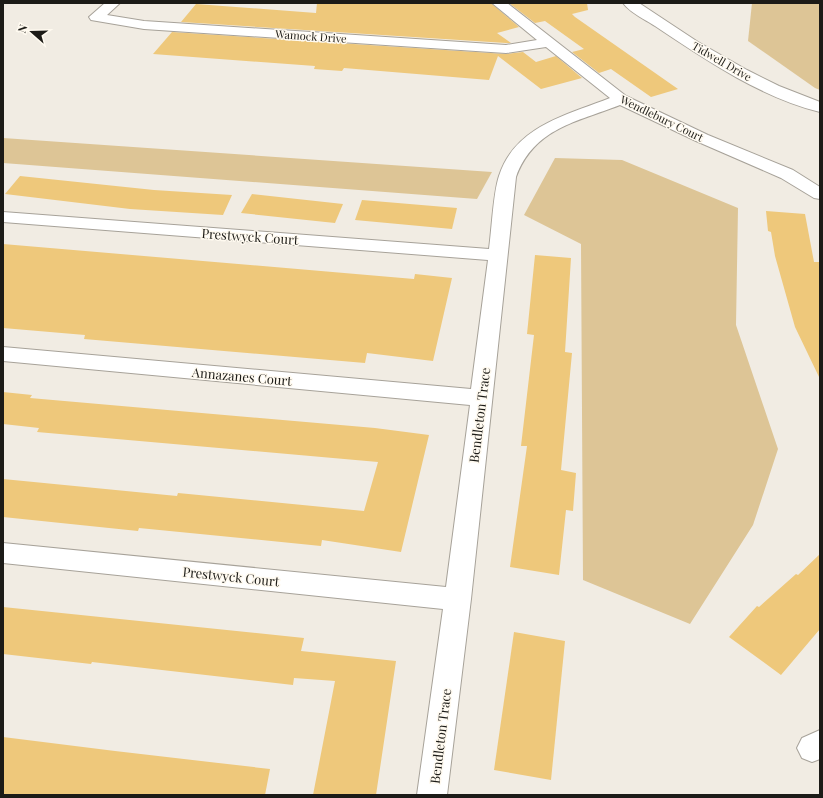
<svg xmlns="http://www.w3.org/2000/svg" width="823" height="798" font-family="'Playfair Display',serif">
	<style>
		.green { fill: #ddc596 }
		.building { fill: #eec87b }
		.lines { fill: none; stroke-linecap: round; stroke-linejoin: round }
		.street-casing { stroke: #a7a299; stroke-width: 2 }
		.street { fill: #fff; fill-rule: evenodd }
		.labels { text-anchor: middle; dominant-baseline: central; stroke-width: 3; stroke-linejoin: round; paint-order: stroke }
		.far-street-label { font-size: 11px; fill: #1c1b17; stroke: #fffaf0 }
		.street-label { font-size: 13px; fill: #1c1b17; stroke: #fffaf0 }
	</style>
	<rect width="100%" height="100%" fill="#f1ece3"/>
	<g class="green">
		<polygon points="752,3 820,3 820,90 815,88 748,41"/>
		<polygon points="3,138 492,172 477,199 3,163"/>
		<polygon points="555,158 622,160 738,208 736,325 778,449 753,525 690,624 583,580 581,244 524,215"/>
	</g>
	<g class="building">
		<polygon points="317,3 491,3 519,27 497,33 511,43 506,43 181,22 196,4 316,13"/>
		<polygon points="509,3 587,3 588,10 572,14 575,17 678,89 651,97 611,69 599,73 572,52 584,49 545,21 535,23"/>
		<polygon points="172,32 506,54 523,52 536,62 556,56 582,78 541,89 498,56 489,80 344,68 342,71 314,69 315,66 153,54"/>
		<polygon points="20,176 154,190 232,195 223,215 130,209 5,194"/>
		<polygon points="252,194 343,204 335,223 241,213"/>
		<polygon points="362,200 457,208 452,229 355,220"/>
		<polygon points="766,211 805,214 814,262 820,262 820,379 795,327 775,256 771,232 768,231"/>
		<polygon points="3,244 414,279 415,274 452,278 433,361 367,353 365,363 84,339 85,335 3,328"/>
		<polygon points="535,255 571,258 565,352 572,353 561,470 576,473 573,511 566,510 559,575 510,567 527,446 521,446 534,335 527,334"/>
		<polygon points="3,392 32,395 30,398 375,428 429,435 401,552 322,540 321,546 139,528 138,531 3,517 3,479 177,496 178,493 364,511 378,462 37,432 39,428 3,424"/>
		<polygon points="820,554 820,629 781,675 729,637 757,606 759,607 796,574 798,575"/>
		<polygon points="3,607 304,638 301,651 396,661 376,795 313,795 335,681 294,678 293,685 92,662 91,664 3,654"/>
		<polygon points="514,632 565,641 551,780 494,770"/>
		<polygon points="3,737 115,751 270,769 265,795 3,795"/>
	</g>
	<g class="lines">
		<defs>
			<g id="street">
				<path d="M105,3H120L107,15L144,21L506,45L537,40L492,3H507L626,96L708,135L793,170L820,187V199L814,198L781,178L696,141L620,105C577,122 534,128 516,177L471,599L447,795H417L443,609L3,563V543L446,587L470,405L3,361V347L471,389L488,260L3,222V212L489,249C492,228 493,194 499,176C515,126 567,115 610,98L546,47L506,53L144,29L91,20L89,17Z"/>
				<path d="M623,3H639L698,42L747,70L779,86L820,102V112C760,97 706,60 655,26C646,20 630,13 623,3Z"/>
				<polygon points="820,730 820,759 812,762 802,758 797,748 802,738"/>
			</g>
		</defs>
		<use href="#street" class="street-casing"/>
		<use href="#street" class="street"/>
	</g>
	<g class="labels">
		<g class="far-street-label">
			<text transform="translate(311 36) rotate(4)">Wamock Drive</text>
			<text transform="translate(722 61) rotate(30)">Tidwell Drive</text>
			<text transform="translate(662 118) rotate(26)">Wendlebury Court</text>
		</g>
		<g class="street-label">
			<text transform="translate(250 236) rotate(4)">Prestwyck Court</text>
			<text transform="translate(242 376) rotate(5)">Annazanes Court</text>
			<text transform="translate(479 415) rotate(-83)">Bendleton Trace</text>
			<text transform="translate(231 576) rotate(6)">Prestwyck Court</text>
			<text transform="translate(440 736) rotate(-83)">Bendleton Trace</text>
		</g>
	</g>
	<rect width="823" height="798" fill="none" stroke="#1c1b17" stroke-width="8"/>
	<g transform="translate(32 32) rotate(290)" stroke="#fffaf0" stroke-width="3" paint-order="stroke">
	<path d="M0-3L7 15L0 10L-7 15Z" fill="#1c1b17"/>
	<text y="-6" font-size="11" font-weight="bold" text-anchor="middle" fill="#1c1b17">N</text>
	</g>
</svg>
